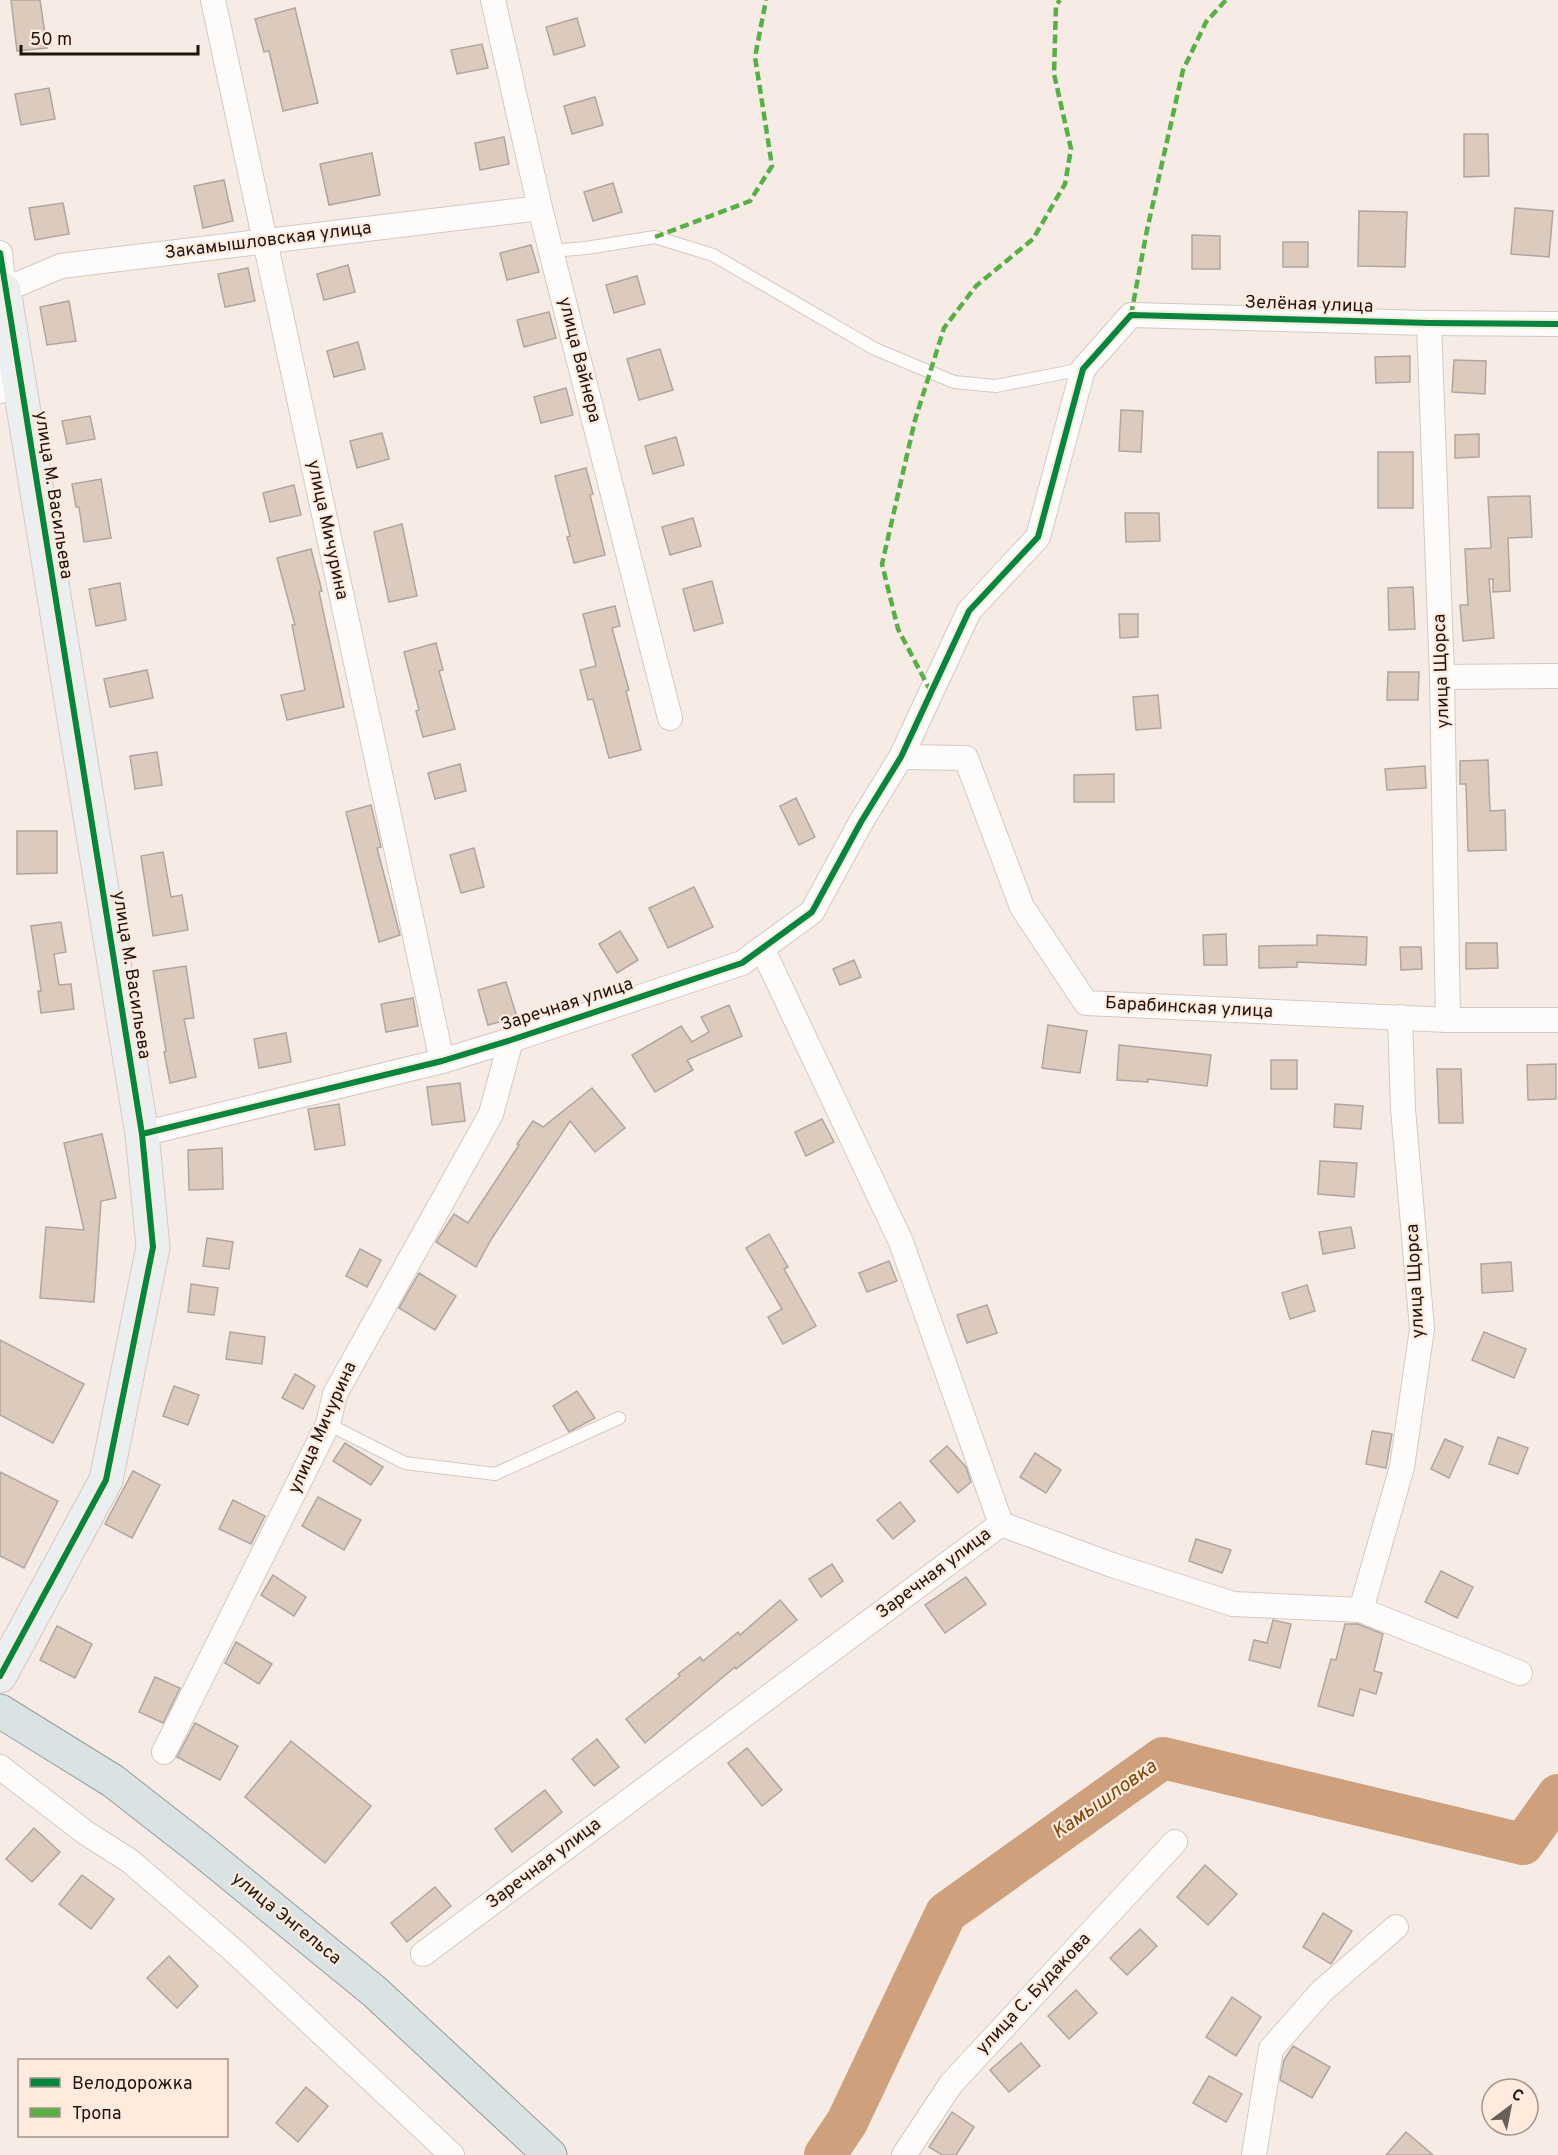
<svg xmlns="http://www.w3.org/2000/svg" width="1558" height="2155" font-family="Overpass,sans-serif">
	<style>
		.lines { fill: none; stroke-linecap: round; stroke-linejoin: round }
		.river { stroke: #cfa07c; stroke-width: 42 }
		.building { fill: #dccabd; stroke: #b0a69f; stroke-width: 1.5 }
		.lane-casing { stroke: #d3c9c2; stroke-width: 14 }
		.street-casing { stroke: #d3c9c2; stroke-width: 26 }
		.secondary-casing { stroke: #d3c9c2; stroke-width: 35 }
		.primary-casing { stroke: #909c9c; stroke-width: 35 }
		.lane { stroke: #fefcfb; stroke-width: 12 }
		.street { stroke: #fefcfb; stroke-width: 24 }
		.secondary { stroke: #ecefef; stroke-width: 33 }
		.primary { stroke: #dae3e4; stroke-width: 33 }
		.quiet { stroke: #55b144; stroke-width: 4.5; stroke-dasharray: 9 4.5; stroke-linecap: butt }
		.cycleway-casing { stroke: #feebdd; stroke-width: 10 }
		.cycleway { stroke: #00873e; stroke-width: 6 }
		.labels { text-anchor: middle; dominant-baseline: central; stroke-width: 4.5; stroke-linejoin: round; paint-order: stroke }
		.street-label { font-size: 18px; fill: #20150d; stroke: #feebdd }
		.water-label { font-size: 20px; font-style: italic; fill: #7f4506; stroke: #feebdd }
	</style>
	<rect width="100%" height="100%" fill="#f6ece5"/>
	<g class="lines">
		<polyline class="river" points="825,2155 847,2122 946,1913 1163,1758 1523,1844 1558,1795"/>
	</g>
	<g class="building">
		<polygon points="11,0 40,0 47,48 17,51"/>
		<polygon points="295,8 318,103 283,111 269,51 264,52 255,19"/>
		<polygon points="577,18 585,46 554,55 546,27"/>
		<polygon points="482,44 488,68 457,74 451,50"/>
		<polygon points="49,88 55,119 21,125 15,94"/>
		<polygon points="595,97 603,125 572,134 564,106"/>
		<polygon points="1464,134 1488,134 1489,176 1464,177"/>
		<polygon points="504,137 509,164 480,170 475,143"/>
		<polygon points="372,153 380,195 329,205 320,164"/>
		<polygon points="224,180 233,221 203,228 194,186"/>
		<polygon points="613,183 622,212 593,221 584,192"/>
		<polygon points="63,203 69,234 35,240 29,208"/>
		<polygon points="1515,208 1553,211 1549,257 1511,254"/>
		<polygon points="1359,211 1407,212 1405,267 1358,266"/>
		<polygon points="1192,235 1220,236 1220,269 1192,269"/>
		<rect x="1283" y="242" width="25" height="25"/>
		<polygon points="531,245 539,272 507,280 500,253"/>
		<polygon points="348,265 355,292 324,300 317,274"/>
		<polygon points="248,268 255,301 225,307 218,274"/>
		<polygon points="637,276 645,304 614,313 606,285"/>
		<polygon points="69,301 76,341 47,345 40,307"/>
		<polygon points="549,312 556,338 524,347 517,320"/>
		<polygon points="358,342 365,369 334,377 327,351"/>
		<polygon points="660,349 673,390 639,400 627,359"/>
		<polygon points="1410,356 1410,382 1376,383 1375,357"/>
		<polygon points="1454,360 1486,361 1485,394 1452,392"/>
		<polygon points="566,388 573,415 541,423 534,397"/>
		<polygon points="1121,410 1143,411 1141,452 1119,451"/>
		<polygon points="90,416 95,439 67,444 62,421"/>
		<polygon points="382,433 389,459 357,468 350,441"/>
		<polygon points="1479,434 1479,457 1455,458 1455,435"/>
		<polygon points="676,437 684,465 653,474 645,446"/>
		<rect x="1378" y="452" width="35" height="56"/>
		<polygon points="586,468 593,494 590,495 605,555 574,563 567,537 570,536 555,476"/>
		<polygon points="101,479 111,538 84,542 79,507 76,507 72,484"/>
		<polygon points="294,485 301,515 270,522 263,493"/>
		<polygon points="1530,496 1532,537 1508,538 1510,591 1493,592 1493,579 1489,579 1494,638 1463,641 1460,605 1468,605 1465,549 1491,548 1488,497"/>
		<polygon points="1125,513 1159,513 1160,541 1126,542"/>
		<polygon points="693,518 701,546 670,555 662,527"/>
		<polygon points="402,524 417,596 389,602 374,532"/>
		<polygon points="311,549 322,591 319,592 344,707 287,720 281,695 305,690 292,625 295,625 277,558"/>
		<polygon points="712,581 723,623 694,631 683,589"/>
		<polygon points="120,583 126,620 96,626 89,589"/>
		<polygon points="1413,587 1415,629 1389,630 1388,588"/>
		<polygon points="615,606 620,626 612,628 629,690 626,691 641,750 609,758 593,699 588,700 580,670 596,666 583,614"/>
		<polygon points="1119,614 1138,614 1138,637 1120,638"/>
		<polygon points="436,643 443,670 439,671 455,729 423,737 416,711 419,710 404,652"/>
		<polygon points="147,670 153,698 110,707 104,679"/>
		<polygon points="1388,672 1419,672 1418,700 1387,700"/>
		<polygon points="1158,695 1161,728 1136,730 1133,697"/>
		<polygon points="157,752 162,785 135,789 130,756"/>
		<polygon points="1488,760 1490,811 1505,810 1506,850 1468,851 1466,784 1460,784 1460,761"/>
		<polygon points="460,764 466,791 435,799 428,773"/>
		<polygon points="1425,766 1426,788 1387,790 1385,769"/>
		<polygon points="1114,774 1114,802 1074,802 1074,775"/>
		<polygon points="796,798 815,837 799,845 780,806"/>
		<polygon points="371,805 381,847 377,848 400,935 379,942 346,812"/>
		<polygon points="17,831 57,831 57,873 17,874"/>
		<polygon points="474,848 484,887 461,893 450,855"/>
		<polygon points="163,852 171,897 182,895 188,930 153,936 141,856"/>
		<polygon points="694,887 713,927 668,948 649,908"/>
		<polygon points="61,922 66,952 54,954 59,985 71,984 74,1009 41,1013 38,991 41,991 31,926"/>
		<polygon points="620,931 638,960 617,973 599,944"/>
		<polygon points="1226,934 1227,965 1204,965 1203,935"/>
		<polygon points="1317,935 1367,937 1366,965 1297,962 1297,967 1259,968 1259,946 1317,945"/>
		<polygon points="1466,943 1497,943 1498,968 1466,969"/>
		<polygon points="1400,947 1421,947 1422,969 1401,970"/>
		<polygon points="854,960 861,977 840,985 833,969"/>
		<polygon points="186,966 194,1018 184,1019 196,1077 170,1083 164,1052 166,1051 153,971"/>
		<polygon points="506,982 517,1017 488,1025 478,990"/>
		<polygon points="413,998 418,1026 386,1032 381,1004"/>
		<polygon points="729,1005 742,1036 687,1060 693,1070 655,1092 632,1055 681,1026 692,1042 709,1032 701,1017"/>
		<polygon points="1048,1025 1087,1031 1080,1073 1042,1068"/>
		<polygon points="286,1033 291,1062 259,1068 254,1039"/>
		<polygon points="1119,1045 1211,1055 1207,1086 1148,1079 1148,1082 1117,1080"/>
		<rect x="1271" y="1060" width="26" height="29"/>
		<polygon points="1556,1064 1556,1099 1528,1100 1527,1065"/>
		<polygon points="1437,1069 1461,1069 1463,1123 1439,1123"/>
		<polygon points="460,1083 465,1121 432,1125 427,1087"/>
		<polygon points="592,1088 625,1128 595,1152 570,1121 492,1238 476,1267 436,1242 454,1214 468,1223 519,1145 517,1144 533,1121 543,1127"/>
		<polygon points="339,1104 345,1145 315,1150 308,1109"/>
		<polygon points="1335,1104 1363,1106 1361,1129 1334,1127"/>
		<polygon points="822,1119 834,1142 806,1156 795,1132"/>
		<polygon points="102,1134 116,1198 101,1201 94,1302 40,1298 46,1227 84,1230 64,1143"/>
		<polygon points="222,1148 223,1189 189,1190 188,1150"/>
		<polygon points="1320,1161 1357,1163 1354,1197 1318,1194"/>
		<polygon points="1351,1227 1355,1248 1323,1254 1319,1232"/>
		<polygon points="769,1234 788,1267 784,1269 816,1326 783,1344 768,1317 782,1309 746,1248"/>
		<polygon points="207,1238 233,1242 229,1269 203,1266"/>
		<polygon points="360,1249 381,1260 367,1287 346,1276"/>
		<polygon points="889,1261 897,1281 867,1292 859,1273"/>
		<polygon points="1511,1262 1513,1291 1482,1293 1481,1264"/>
		<polygon points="419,1273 456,1296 435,1330 399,1308"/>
		<polygon points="191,1284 218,1288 214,1315 188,1312"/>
		<polygon points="1307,1285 1315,1311 1290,1319 1282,1293"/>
		<polygon points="987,1305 997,1333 967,1343 957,1315"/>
		<polygon points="230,1332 265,1337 262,1364 226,1359"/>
		<polygon points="1484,1332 1526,1349 1514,1378 1472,1360"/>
		<polygon points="0,1340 84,1384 53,1443 0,1415"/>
		<polygon points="295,1374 315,1386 303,1409 282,1398"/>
		<polygon points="174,1386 199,1395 188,1425 163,1416"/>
		<polygon points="577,1391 595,1418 569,1432 553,1406"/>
		<polygon points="1372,1431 1392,1434 1386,1468 1366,1464"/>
		<polygon points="1498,1437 1528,1448 1518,1474 1489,1464"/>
		<polygon points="1445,1439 1463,1447 1449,1478 1431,1469"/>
		<polygon points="345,1443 383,1467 371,1485 333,1461"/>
		<polygon points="947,1446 966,1467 971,1482 958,1493 930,1461"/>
		<polygon points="1035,1453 1061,1470 1046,1493 1020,1477"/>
		<polygon points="133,1471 160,1485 132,1538 105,1524"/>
		<polygon points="0,1472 58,1501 24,1568 0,1556"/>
		<polygon points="318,1497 361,1520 344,1550 302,1526"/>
		<polygon points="233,1500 265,1516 251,1544 219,1529"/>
		<polygon points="900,1502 915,1521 893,1539 877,1520"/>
		<polygon points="1196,1539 1231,1550 1222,1573 1189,1561"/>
		<polygon points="832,1564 843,1581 821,1597 809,1579"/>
		<polygon points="1441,1571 1473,1587 1457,1618 1425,1602"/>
		<polygon points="273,1575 306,1597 294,1616 261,1595"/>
		<polygon points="966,1577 986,1604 945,1633 925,1605"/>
		<polygon points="780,1600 797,1620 736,1669 735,1667 645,1743 626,1719 680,1676 678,1674 700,1657 703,1661 738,1632 740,1635"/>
		<polygon points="1273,1620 1291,1624 1280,1668 1249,1660 1254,1640 1267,1643"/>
		<polygon points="1345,1624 1358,1624 1383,1634 1374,1671 1382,1673 1376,1694 1360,1689 1353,1716 1318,1706 1331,1659 1336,1660"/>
		<polygon points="57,1626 92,1644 75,1678 40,1660"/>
		<polygon points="236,1642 272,1664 259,1684 225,1663"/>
		<polygon points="155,1677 180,1688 163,1723 139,1712"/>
		<polygon points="195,1723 238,1746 220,1780 177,1757"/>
		<polygon points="597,1739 619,1767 594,1786 572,1759"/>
		<polygon points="291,1741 371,1806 325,1863 245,1797"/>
		<polygon points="747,1748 782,1790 762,1806 728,1763"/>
		<polygon points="545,1790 562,1812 512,1852 495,1829"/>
		<polygon points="34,1828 60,1852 32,1882 6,1859"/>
		<polygon points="1205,1865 1237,1894 1208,1925 1177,1897"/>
		<polygon points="82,1875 114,1899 91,1929 59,1904"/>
		<polygon points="435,1887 451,1906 407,1942 391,1923"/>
		<polygon points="1323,1913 1352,1931 1331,1964 1303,1947"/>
		<polygon points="1140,1929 1157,1946 1127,1975 1110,1958"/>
		<polygon points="169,1956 198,1986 177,2008 147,1978"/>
		<polygon points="1076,1990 1097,2013 1069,2039 1048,2016"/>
		<polygon points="1232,1997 1261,2017 1236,2056 1206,2037"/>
		<polygon points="1021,2043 1040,2066 1009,2092 990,2070"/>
		<polygon points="1293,2046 1330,2067 1312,2098 1280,2080 1284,2060"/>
		<polygon points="1209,2076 1242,2094 1226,2122 1193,2103"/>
		<polygon points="306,2087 328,2106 298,2142 276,2123"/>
		<polygon points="952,2112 974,2127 956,2155 942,2155 929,2147"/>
		<polygon points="1406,2132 1433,2155 1386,2155"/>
	</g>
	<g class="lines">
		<defs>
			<g id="lane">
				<polyline points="551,251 586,248 655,237 713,255 875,349 954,382 996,386 1083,369"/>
				<polyline points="328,1424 405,1463 495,1474 619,1418"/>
			</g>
			<g id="street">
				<polyline points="213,0 442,1061"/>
				<polyline points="493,0 540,208 670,718"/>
				<polyline points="0,253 4,290 61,266 540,208"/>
				<polyline points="1429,323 1442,677 1448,1020"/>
				<polyline points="0,391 14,354"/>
				<polyline points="1442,677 1558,676"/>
				<polyline points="901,757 966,758 1022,907 1086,1003 1448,1020 1558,1020"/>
				<polyline points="142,1134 442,1061 511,1040 742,963 812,912 861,822 901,757 969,611 1038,537 1083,369 1131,315 1429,323 1558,324"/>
				<polyline points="1001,1524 1112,1565 1233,1604 1361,1610 1520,1673"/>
				<polyline points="1361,1610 1402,1467 1422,1329 1403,1109 1400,1017"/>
				<polyline points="164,1752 328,1424 335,1394 491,1114 511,1040"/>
				<polyline points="0,1767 86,1833 130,1861 234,1951 452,2155"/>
				<polyline points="423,1954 1001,1524 901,1242 762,948"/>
				<polyline points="904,2155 951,2084 1175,1842"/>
				<polyline points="1254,2155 1271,2049 1321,1992 1396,1927"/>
			</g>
			<polyline id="secondary" points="0,290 4,290 142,1134 153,1247 106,1480 0,1676"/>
			<polyline id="primary" points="0,1711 113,1781 200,1849 375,1992 550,2155"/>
		</defs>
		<use href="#lane" class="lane-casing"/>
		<use href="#street" class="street-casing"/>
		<use href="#secondary" class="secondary-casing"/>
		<use href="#primary" class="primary-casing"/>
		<use href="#lane" class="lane"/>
		<use href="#street" class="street"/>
		<use href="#secondary" class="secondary"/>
		<use href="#primary" class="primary"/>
		<g class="quiet">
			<polyline points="655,237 750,201 772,166 755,57 766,0"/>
			<polyline points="1131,315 1147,230 1183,70 1206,22 1226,0"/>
			<polyline points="931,692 898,629 882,564 915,420 944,328 976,286 1033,239 1065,184 1071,149 1054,74 1056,5 1060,0"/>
		</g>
		<defs>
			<g id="cycleway">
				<polyline points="0,253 142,1134 153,1247 106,1480 0,1676"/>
				<polyline points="142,1134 442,1061 511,1040 742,963 812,912 861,822 901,757 969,611 1038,537 1083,369 1131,315 1429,323 1558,324"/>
			</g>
		</defs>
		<use href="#cycleway" class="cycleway-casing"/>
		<use href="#cycleway" class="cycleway"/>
	</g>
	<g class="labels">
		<g class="street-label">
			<text transform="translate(268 241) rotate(-7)">Закамышловская улица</text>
			<text transform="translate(1309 305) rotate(2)">Зелёная улица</text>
			<text transform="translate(579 360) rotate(76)">улица Вайнера</text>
			<text transform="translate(53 495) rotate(81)">улица М. Васильева</text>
			<text transform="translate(327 530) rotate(78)">улица Мичурина</text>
			<text transform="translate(1442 671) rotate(-92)">улица Щорса</text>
			<text transform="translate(131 975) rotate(81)">улица М. Васильева</text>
			<text transform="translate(567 1005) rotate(-18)">Заречная улица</text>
			<text transform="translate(1189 1008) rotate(3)">Барабинская улица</text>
			<text transform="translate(1416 1281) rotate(-93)">улица Щорса</text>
			<text transform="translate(323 1428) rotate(-66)">улица Мичурина</text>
			<text transform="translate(934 1574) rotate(-37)">Заречная улица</text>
			<text transform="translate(544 1864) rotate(-37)">Заречная улица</text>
			<text transform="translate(286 1919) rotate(39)">улица Энгельса</text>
			<text transform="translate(1034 1994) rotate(-47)">улица С. Будакова</text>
		</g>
		<g class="water-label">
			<text transform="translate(1105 1800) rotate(-35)">Камышловка</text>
		</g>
	</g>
	<rect x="18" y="2059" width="210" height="78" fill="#feebdd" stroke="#a5958a" stroke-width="1.5"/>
	<rect x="30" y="2078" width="30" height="9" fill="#00873e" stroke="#a5958a" stroke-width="1.5"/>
	<text x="72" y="2089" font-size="18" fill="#20150d">Велодорожка</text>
	<rect x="30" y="2108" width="30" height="9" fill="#55b144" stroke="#a5958a" stroke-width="1.5"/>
	<text x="72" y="2119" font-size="18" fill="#20150d">Тропа</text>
	<g transform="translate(1510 2107) rotate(32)"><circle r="28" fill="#feebdd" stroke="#a5958a" stroke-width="1.5"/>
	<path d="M0-4.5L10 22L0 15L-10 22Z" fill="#6b6059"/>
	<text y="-9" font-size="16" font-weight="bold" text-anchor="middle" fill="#20150d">С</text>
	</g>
	<path d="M21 45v9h177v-9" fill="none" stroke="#20150d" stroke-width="3"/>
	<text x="30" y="45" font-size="18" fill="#20150d" stroke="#feebdd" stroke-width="4.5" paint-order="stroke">50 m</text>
</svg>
